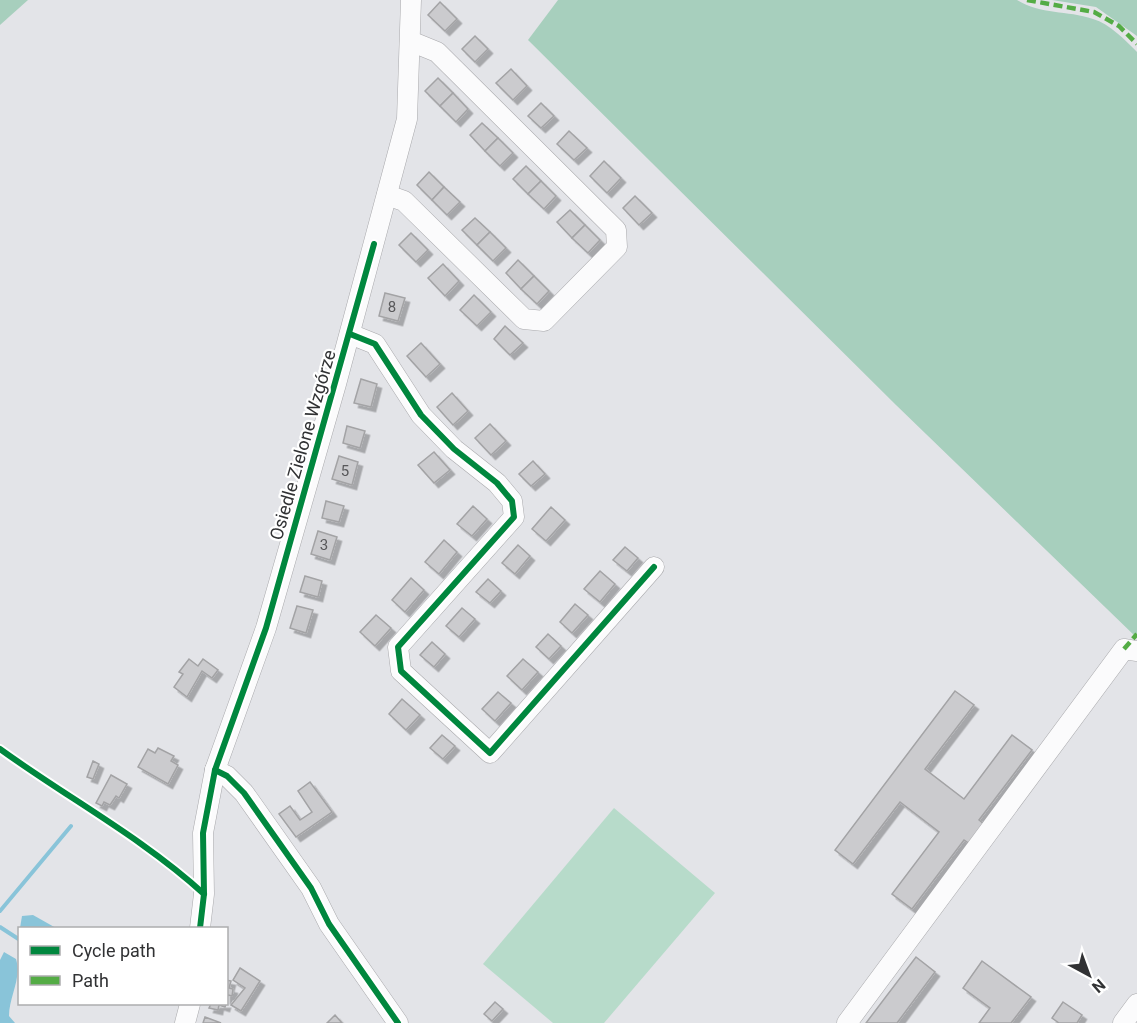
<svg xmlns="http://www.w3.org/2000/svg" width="1137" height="1023" font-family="Roboto,sans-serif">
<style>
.green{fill:#b7dbca}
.forest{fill:#a7cfbd}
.water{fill:#89c4d9}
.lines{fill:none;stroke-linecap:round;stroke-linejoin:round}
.stream{stroke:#89c4d9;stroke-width:4}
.building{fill:#cbcbce;stroke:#a3a3a5;stroke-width:1.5;filter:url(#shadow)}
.minor-casing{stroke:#a9a9ac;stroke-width:21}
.minor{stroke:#fbfbfc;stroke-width:20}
.quiet{stroke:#54ac45;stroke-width:4.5;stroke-dasharray:9 4.5;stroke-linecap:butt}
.cycleway-casing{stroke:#fff;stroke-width:10}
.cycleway{stroke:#00873e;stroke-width:6}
.labels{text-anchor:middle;stroke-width:4.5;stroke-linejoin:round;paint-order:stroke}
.number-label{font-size:15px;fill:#58585a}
.street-label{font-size:18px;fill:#313234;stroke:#fff}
</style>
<defs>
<filter id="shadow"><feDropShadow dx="4.5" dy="4.5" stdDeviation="0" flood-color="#0004"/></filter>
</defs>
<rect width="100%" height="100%" fill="#e3e4e8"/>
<polygon class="green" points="614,808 715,893 604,1023 553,1023 483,964"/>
<g class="forest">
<polygon points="0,0 28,0 0,25"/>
<path d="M 558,0 L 1017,0 C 1041,15 1067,10 1093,19 C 1110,24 1125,40 1137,52 L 1137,638 L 896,405 L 528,40 Z"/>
<polygon points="1052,0 1137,0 1137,36 1096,7"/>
</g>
<g class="water">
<polygon points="33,915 56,928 20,928 22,916"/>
<path d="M 4,952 L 16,959 C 22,979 9,996 9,1016 L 15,1023 L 0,1023 L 0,960 Z"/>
</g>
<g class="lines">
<g class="stream">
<polyline points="0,911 71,826"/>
<polyline points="0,927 20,940"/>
</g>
</g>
<g class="building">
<polygon points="440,2 457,19 445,31 428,15"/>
<polygon points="475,36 488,49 475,62 462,49"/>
<polygon points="511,69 527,86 513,100 496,83"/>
<polygon points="438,78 453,93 440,106 425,91"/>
<polygon points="453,93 468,109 456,122 440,106"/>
<polygon points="541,103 554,116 541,128 528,116"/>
<polygon points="482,123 498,138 485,151 470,135"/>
<polygon points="569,131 587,148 574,160 557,144"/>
<polygon points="498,138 513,153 500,166 485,151"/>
<polygon points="604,161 621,178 607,193 590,176"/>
<polygon points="526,166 541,181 528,194 513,179"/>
<polygon points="429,172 444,187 432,200 417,185"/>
<polygon points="541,181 556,196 544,209 528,194"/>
<polygon points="444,187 460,202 447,215 432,200"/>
<polygon points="635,196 652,213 639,225 623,208"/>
<polygon points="570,210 585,225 572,238 557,222"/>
<polygon points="475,218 490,232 477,245 462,230"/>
<polygon points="585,225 600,240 588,253 572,238"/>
<polygon points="490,232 506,248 493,261 477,245"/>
<polygon points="411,233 428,250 416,262 399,245"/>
<polygon points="518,260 534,276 521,289 506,273"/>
<polygon points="443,264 459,281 445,296 428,278"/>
<polygon points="534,276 549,291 537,304 521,289"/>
<polygon points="385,293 405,298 398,321 379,316"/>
<polygon points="474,295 491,312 477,326 460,310"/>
<polygon points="505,326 523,343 510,355 494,339"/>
<polygon points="421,343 440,364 426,377 407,356"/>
<polygon points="361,379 377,384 371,407 354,403"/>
<polygon points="452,393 468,411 453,425 437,407"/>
<polygon points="490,424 506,441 491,455 475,438"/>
<polygon points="347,426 365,431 360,448 343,443"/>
<polygon points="434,452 450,470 434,483 418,465"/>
<polygon points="339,456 358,462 352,485 332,479"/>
<polygon points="533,461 545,474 531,486 519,474"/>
<polygon points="326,501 344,506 339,522 322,518"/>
<polygon points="473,506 487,519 472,536 457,524"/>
<polygon points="551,507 565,520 546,541 532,529"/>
<polygon points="318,531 337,537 330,560 311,554"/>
<polygon points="444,540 457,552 439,574 425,562"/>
<polygon points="518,545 530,556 515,574 502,563"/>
<polygon points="625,547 638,558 627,571 613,560"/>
<polygon points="600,571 615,584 600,602 584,589"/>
<polygon points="305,576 322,581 318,597 300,592"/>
<polygon points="411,578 424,590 405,612 392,600"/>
<polygon points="488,579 501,591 490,603 476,592"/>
<polygon points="575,604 588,615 572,633 560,622"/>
<polygon points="297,606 313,610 306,633 290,628"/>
<polygon points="462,608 475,619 459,637 446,626"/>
<polygon points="376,615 391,628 375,646 360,632"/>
<polygon points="548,634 561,646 549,659 536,647"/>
<polygon points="432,642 445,654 434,667 420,655"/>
<polygon points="189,659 198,666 203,659 218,670 212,678 202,671 187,697 174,687 183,674 179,672"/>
<polygon points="523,659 538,672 522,690 507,676"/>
<polygon points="955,691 974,705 925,769 964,799 1012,735 1032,750 979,820 985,825 970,844 964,840 912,909 892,894 939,832 900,802 853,864 835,850"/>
<polygon points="498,692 511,703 495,721 482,709"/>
<polygon points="402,699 420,715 406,730 389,714"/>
<polygon points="442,735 455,746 443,759 430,748"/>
<polygon points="158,748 174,756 171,761 178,765 168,784 138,767 148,749 155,753"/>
<polygon points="93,761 99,764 93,779 87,777"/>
<polygon points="111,775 127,784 119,798 116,796 110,805 104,802 102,806 96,803"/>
<polygon points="310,782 332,812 296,837 279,814 290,806 300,820 312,812 298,791"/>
<polygon points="916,957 935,972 897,1023 866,1023"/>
<polygon points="982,961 1031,997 1011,1023 979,1023 990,1008 963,988"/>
<polygon points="240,968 260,981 241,1011 231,1005 245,988 233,980"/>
<polygon points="226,980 231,981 229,988 233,989 232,996 228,995 226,1000"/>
<polygon points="495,1002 503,1009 492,1021 484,1014"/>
<polygon points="1063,1002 1082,1015 1077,1023 1059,1023 1052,1018"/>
<polygon points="211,1004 226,1004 225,1007 219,1005 218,1010 209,1008"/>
<polygon points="335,1015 342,1023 327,1023"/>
<polygon points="205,1017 221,1023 203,1023"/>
</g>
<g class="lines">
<defs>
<g id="minor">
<polyline points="387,195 404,201 524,319 544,321 617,247 616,230 437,52 410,41"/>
<polyline points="350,334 375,344 421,415 454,449 497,483 512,501 514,517 398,647 401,671 490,753 654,567"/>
<polyline points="215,770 227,776 244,793 311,888 329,924 398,1023"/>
<polyline points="200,928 204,894 203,833 215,770 266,628 336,384 407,119 411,0"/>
<polyline points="185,1023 190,1004"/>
<polyline points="847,1023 1124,649 1137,651"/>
<polyline points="1123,1023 1137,1004"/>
</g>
</defs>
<use href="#minor" class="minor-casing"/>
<use href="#minor" class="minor"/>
<g class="quiet">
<polyline points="1027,0 1094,12 1119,26 1137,44"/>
<polyline points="1124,649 1137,634"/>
</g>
<defs>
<g id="cycleway">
<polyline points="350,334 375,344 421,415 454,449 497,483 512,501 514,517 398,647 401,671 490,753 654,567"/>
<path d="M 0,749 C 66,797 143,838 204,894"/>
<polyline points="215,770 227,776 244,793 311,888 329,924 398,1023"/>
<polyline points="200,928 204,894 203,833 215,770 266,628 374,244"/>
</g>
</defs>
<use href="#cycleway" class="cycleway-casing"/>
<use href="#cycleway" class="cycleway"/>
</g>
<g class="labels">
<g class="number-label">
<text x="392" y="312">8</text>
<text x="345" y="476">5</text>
<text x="324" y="550">3</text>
</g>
<g class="street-label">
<text transform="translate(303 445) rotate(-74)" y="6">Osiedle Zielone Wzgórze</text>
</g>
</g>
<rect x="18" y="927" width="210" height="78" fill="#ffffff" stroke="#adadae" stroke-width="1.5"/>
<rect x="30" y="946" width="30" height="9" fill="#00873e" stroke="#adadae" stroke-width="1.5"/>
<text x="72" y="957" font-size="18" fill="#313234">Cycle path</text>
<rect x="30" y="976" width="30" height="9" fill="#54ac45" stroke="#adadae" stroke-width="1.5"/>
<text x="72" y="987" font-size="18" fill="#313234">Path</text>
<g transform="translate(1089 975) rotate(139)" stroke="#ffffff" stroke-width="4.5" paint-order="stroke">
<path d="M0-4.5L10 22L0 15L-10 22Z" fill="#313234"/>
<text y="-9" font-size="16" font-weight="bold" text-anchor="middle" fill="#313234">N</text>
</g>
</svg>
